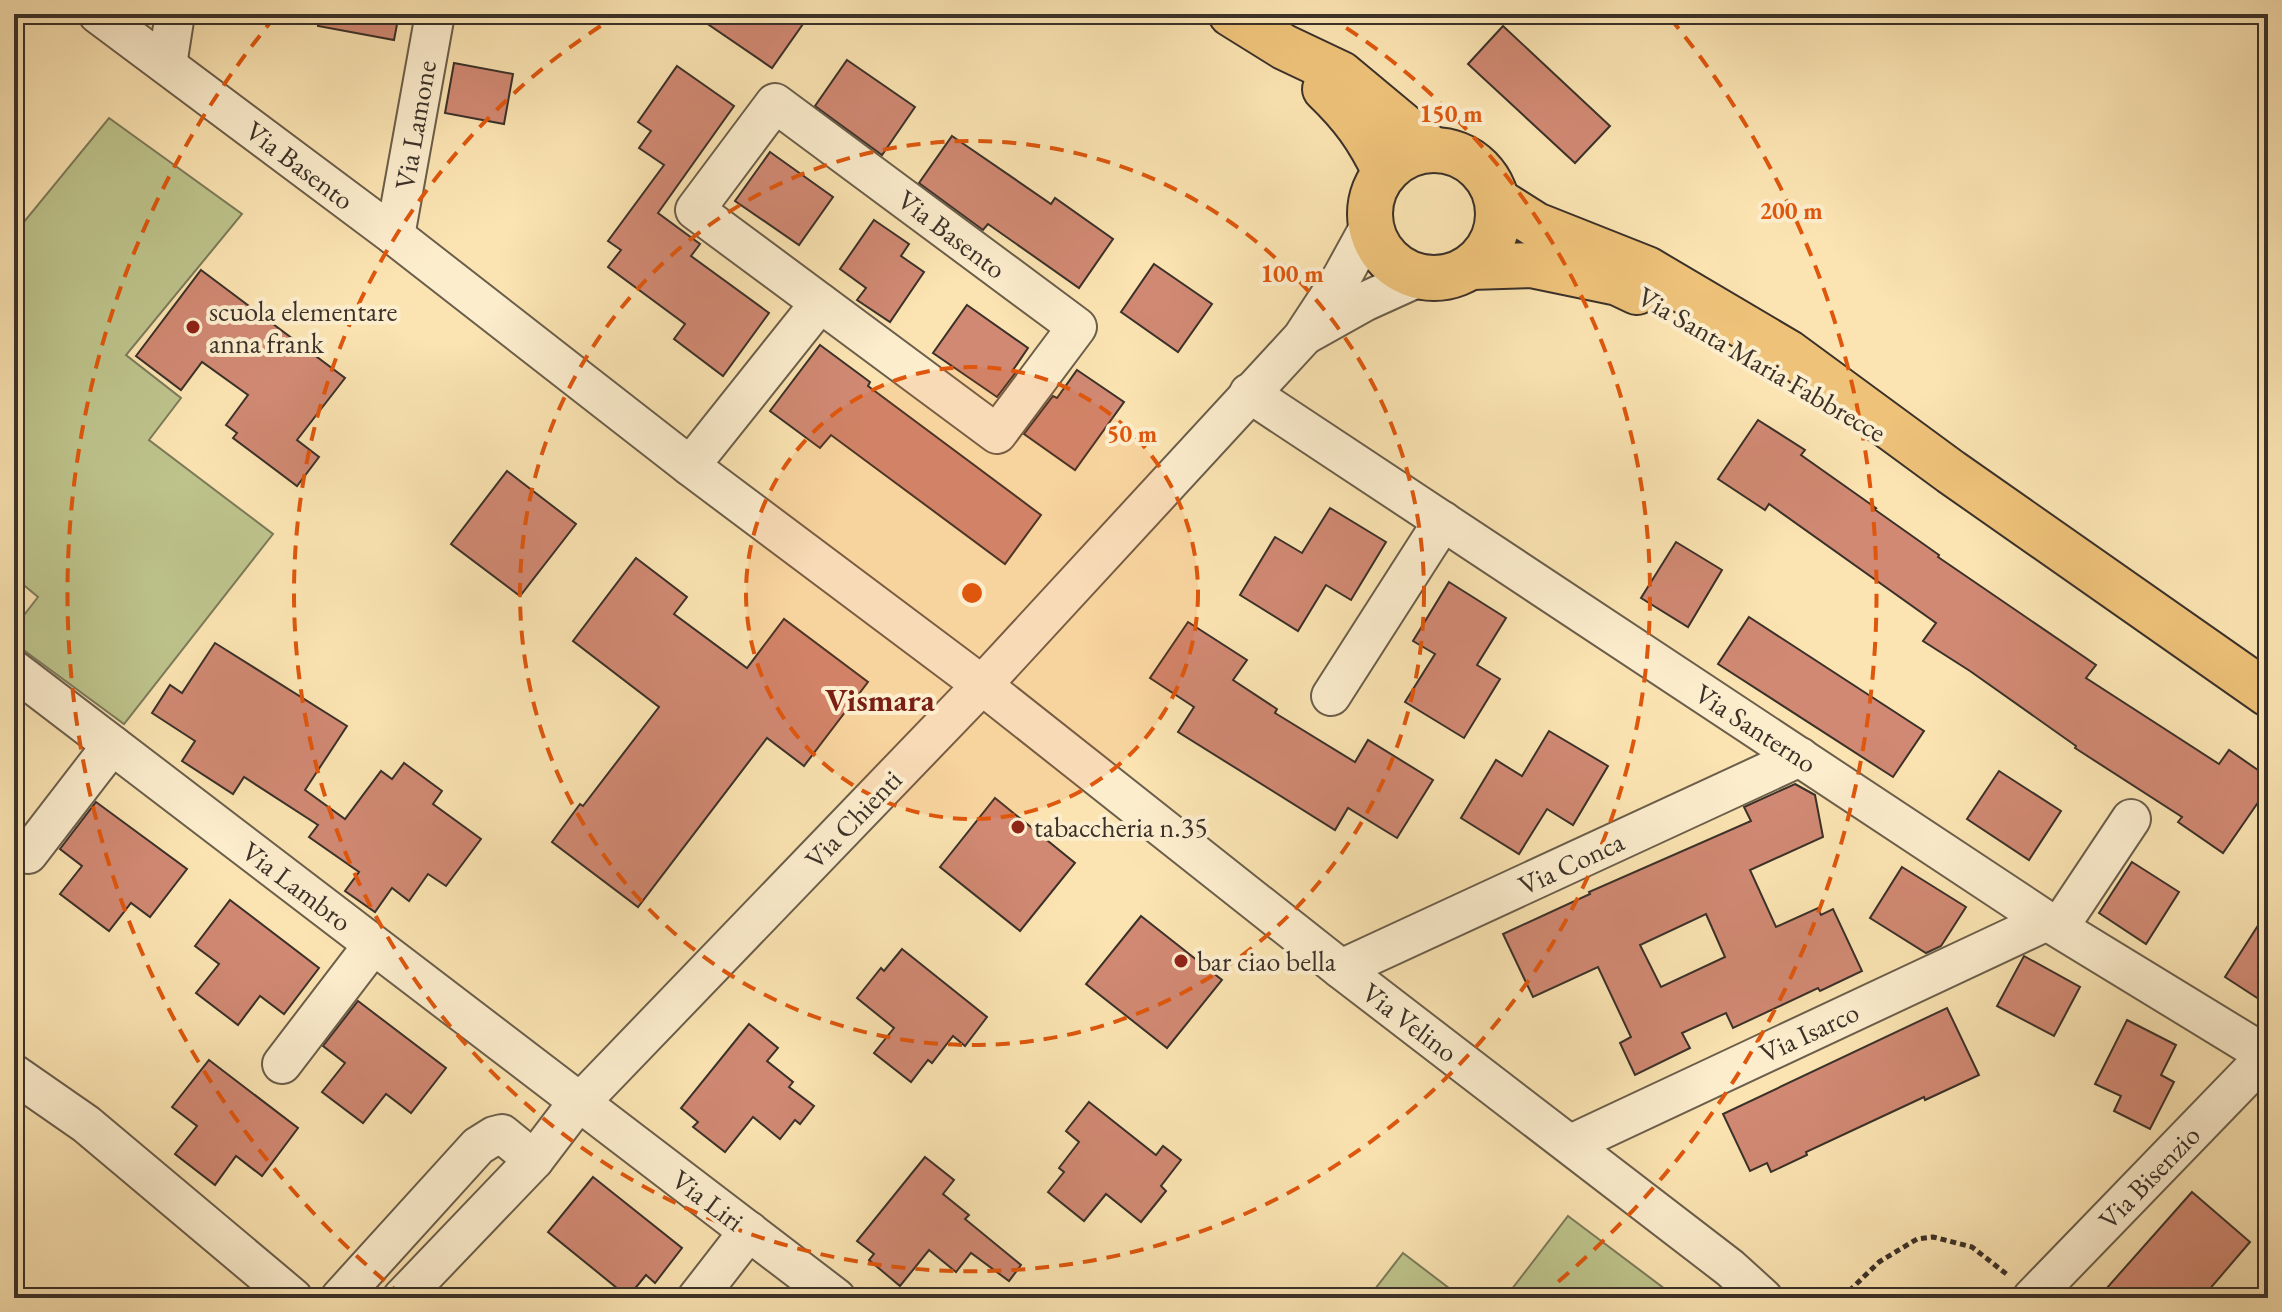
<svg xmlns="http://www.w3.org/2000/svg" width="2282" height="1312" font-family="'EB Garamond',serif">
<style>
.green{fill:#bec48c;stroke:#7c7a5a;stroke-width:2}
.building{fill:#d18973;stroke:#3b3129;stroke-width:2;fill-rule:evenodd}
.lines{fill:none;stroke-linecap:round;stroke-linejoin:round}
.minor-casing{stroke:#6b5e4b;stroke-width:42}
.major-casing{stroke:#3b3129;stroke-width:48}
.path{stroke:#3b3129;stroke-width:5;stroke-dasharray:6 4;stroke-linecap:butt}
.minor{stroke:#fcedcd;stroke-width:38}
.major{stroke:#eec279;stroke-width:44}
.ring{fill:none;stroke:#df570d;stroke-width:4;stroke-dasharray:14 10}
.poi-dot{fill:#8f2418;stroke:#fcedcd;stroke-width:3}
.labels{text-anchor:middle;stroke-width:8;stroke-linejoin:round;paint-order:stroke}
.street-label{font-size:28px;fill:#3b3129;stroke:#fcedcd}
.poi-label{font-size:28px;fill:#3b3129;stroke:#fcedcd;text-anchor:start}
.quarter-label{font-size:32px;font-weight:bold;fill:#7a1f14;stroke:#fcedcd}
.centre{fill:#df570d;stroke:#fcedcd;stroke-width:4}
.ring-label{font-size:24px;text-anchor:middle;font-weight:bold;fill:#df570d;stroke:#fcedcd;stroke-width:8;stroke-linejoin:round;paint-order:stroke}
</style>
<rect width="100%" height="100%" fill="#fbe4b2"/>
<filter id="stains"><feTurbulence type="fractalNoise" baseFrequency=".0025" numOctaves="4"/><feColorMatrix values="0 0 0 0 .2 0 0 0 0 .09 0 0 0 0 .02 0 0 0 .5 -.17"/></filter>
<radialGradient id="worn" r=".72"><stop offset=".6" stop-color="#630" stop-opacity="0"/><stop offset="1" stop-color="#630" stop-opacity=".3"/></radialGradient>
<g class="green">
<polygon points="109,118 242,214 126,355 181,398 149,440 273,534 124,724 14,643 14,628 38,597 14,577 14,234"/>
<polygon points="1568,1216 1677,1298 1505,1298"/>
<polygon points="1403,1253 1462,1298 1368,1298"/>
</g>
<g class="building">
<polygon points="319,14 399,14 394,40 318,26"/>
<polygon points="693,14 788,14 803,24 772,68"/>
<polygon points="1503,26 1610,126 1575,163 1468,64"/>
<polygon points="847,60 915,107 882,155 815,106"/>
<polygon points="454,63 513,74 504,124 445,113"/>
<polygon points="677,66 734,106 658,213 700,244 691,256 769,313 723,376 674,339 685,324 608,267 621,250 608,241 664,165 639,148 651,131 638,122"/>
<polygon points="952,136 1051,204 1055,198 1113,239 1079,288 988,224 983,230 919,183"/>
<polygon points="770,152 833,197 799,245 735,201"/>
<polygon points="874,220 909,244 901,256 924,272 890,322 857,300 866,288 840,269"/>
<polygon points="1154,264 1212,304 1178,352 1121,312"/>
<polygon points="201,270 345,378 297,440 319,457 297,486 233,438 237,433 226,425 248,395 202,362 181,390 136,356"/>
<polygon points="967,305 1028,348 1013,370 1016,372 997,397 933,353"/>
<polygon points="820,345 870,382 868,386 1041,515 1005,564 831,435 820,448 770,411"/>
<polygon points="1077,370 1124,402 1075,470 1024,434 1053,396 1057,398"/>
<polygon points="1758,420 1805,450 1801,455 1876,508 1874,509 1939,555 1938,557 2096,665 2086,678 2219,764 2229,750 2268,777 2268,788 2223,853 2178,822 2182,817 2075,748 2076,746 1970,671 1923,641 1936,623 1769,504 1765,510 1718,479"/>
<polygon points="507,471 576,524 520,596 451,544"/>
<polygon points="1330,508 1386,542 1351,600 1326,585 1298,631 1240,595 1275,537 1302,553"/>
<polygon points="1676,542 1722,570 1688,627 1641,598"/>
<polygon points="636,558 687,597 674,614 747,668 784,619 868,682 804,766 767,738 638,907 552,842 580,804 583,806 659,707 573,641"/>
<polygon points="1449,582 1506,618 1477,665 1500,679 1464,738 1405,702 1435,654 1413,641"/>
<polygon points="1749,617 1924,731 1893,777 1718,664"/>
<polygon points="1188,622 1247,660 1233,680 1277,709 1275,713 1355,762 1368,740 1433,780 1397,838 1348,808 1335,830 1178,732 1194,707 1150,678"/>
<polygon points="215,643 347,726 305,790 345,819 381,771 392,779 404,763 442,791 433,804 481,839 446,886 428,874 409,901 392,888 375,912 345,891 359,872 309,837 318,825 244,777 233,794 182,761 195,741 152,713 170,685 182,693"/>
<polygon points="1549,731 1608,766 1573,825 1547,809 1519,854 1461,818 1496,760 1522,776"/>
<polygon points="1999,771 2061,811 2029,860 1967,819"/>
<path d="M 1795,784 L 1815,795 L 1823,837 L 1750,870 L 1776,927 L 1818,908 L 1821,915 L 1833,909 L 1862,971 L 1820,991 L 1818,988 L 1733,1028 L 1726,1013 L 1682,1033 L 1690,1048 L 1635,1075 L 1620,1043 L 1631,1037 L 1598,967 L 1533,997 L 1503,934 L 1590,894 L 1589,892 L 1751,821 L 1744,807 ZM 1706,914 L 1725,957 L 1661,987 L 1640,945 Z"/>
<polygon points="995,798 1075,863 1020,931 940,867"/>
<polygon points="96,802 187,869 150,917 131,903 109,931 60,894 82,866 60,849"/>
<polygon points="2132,862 2179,892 2146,944 2099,913"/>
<polygon points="1902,867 1966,907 1941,946 1926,953 1870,918"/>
<polygon points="230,900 319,968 284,1014 260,996 238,1025 196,993 219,964 195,946"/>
<polygon points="2268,910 2268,1005 2225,977"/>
<polygon points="1141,916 1222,980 1167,1048 1086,984"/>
<polygon points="902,949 987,1017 965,1046 953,1036 932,1063 928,1060 911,1082 874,1053 894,1028 857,998 881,968 884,971"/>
<polygon points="2024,956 2080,987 2054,1036 1997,1006"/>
<polygon points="358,1001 446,1068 411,1113 386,1094 363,1123 322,1092 345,1063 323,1046"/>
<polygon points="1947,1008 1979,1075 1925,1100 1924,1097 1806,1152 1807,1155 1771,1172 1767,1163 1750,1171 1723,1114"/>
<polygon points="2127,1020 2176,1045 2161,1075 2174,1082 2150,1129 2114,1111 2121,1096 2095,1084"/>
<polygon points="749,1024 778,1048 767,1061 793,1082 789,1087 814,1106 800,1124 795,1120 780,1139 753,1117 725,1152 693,1127 698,1122 681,1108"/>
<polygon points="209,1060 298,1128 262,1176 236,1156 215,1185 175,1154 197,1126 172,1107"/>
<polygon points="1089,1102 1156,1155 1163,1146 1181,1160 1161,1186 1166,1191 1141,1222 1106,1194 1084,1221 1048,1192 1064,1172 1059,1168 1079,1142 1066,1131"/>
<polygon points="925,1157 954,1180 943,1194 969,1215 965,1219 1021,1265 1009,1281 971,1253 956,1272 929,1250 900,1286 869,1260 874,1254 857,1241"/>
<polygon points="593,1177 682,1248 655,1283 646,1275 628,1297 548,1232"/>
<polygon points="2192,1192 2250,1242 2202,1298 2098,1298"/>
</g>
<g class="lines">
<defs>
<g id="minor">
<polyline points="98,14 395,236 690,466 982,685 1341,969 1730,1268 1763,1298"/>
<polyline points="167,65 175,14"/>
<polygon points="775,103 1077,327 997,434 695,210"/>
<polyline points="395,236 435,14"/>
<polyline points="1307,334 1366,301 1419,277"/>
<polyline points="1249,393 2047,921 2268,1056"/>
<polyline points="690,466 820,303"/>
<polyline points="14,670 836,1298"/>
<polyline points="1331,696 1443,521"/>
<polyline points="28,854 112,745"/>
<polyline points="2059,927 2131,819"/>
<polyline points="1341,969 1800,757"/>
<polyline points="282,1064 373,945"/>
<polyline points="14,1074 86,1124 293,1298"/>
<polyline points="1571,1144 2047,921"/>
<polyline points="340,1298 478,1146 494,1136 502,1134 534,1160"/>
<polyline points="402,1298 534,1160 569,1114 982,685 1302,338 1342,277 1370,226"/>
<polyline points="697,1298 749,1231"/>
<polyline points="2032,1298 2267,1055"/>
</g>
<g id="major">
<polyline points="1231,14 1284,47 1341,74 1431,149"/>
<path d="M 1325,89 C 1353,116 1368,137 1385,172"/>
<circle cx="1434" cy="214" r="64"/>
<polyline points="1498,201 1536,225 1647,269 1789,353 1951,472 2268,694"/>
<polyline points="1471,267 1531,265 1618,283 1637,292"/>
</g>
</defs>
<use href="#minor" class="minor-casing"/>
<use href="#major" class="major-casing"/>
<polyline class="path" points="1842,1298 1879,1262 1917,1239 1933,1237 1972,1247 2009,1276"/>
<use href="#minor" class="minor"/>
<use href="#major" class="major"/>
</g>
<circle cx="972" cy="593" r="226" fill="#df570d" fill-opacity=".12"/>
<g class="ring">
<circle cx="972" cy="593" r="226"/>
<circle cx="972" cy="593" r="452"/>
<path d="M1326 15A678 678 0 1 1 618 15"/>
<path d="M403 1296A904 904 0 0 1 274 18M1670 18A904 904 0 0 1 1541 1296"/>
</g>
<g class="poi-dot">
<circle cx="193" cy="327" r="8"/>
<circle cx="1018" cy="827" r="8"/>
<circle cx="1181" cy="961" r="8"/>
</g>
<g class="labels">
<g class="street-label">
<text transform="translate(415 125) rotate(-80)" y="10">Via Lamone</text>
<text transform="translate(300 165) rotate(37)" y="10">Via Basento</text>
<text transform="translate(952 234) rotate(37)" y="10">Via Basento</text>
<text transform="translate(1762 364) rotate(30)" y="10">Via Santa Maria Fabbrecce</text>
<text transform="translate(1756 728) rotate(33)" y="10">Via Santerno</text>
<text transform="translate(853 819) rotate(-46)" y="10">Via Chienti</text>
<text transform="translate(1571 863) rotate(-25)" y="10">Via Conca</text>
<text transform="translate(297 886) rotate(37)" y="10">Via Lambro</text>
<text transform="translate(1410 1022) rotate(37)" y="10">Via Velino</text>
<text transform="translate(1809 1032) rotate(-25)" y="10">Via Isarco</text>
<text transform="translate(2149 1177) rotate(-46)" y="10">Via Bisenzio</text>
<text transform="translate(708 1200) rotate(37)" y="10">Via Liri</text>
</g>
<g class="poi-label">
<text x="209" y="321">scuola elementare<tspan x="209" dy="32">anna frank</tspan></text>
<text x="1034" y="837">tabaccheria n.35</text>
<text x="1197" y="971">bar ciao bella</text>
</g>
<g class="quarter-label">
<text x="880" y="711">Vismara</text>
</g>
</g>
<circle cx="972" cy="593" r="12" class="centre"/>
<g class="ring-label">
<text x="1451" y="122">150 m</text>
<text x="1791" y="219">200 m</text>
<text x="1292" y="282">100 m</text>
<text x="1132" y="442">50 m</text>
</g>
<rect width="2282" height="1312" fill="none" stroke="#fbe4b2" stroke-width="48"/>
<rect x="16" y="16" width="2250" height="1280" fill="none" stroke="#3b3129" stroke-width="4"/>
<rect x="24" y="24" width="2234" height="1264" fill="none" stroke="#3b3129" stroke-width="2"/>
<rect width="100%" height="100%" filter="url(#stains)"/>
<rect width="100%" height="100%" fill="url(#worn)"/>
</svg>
